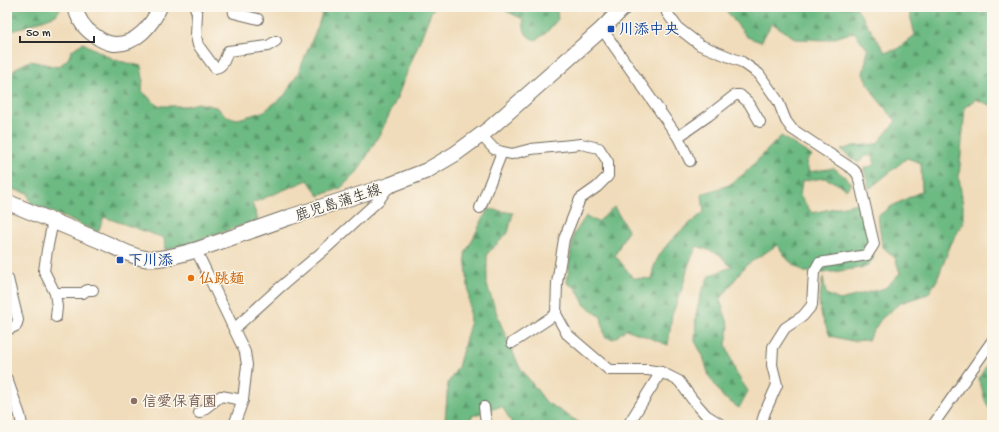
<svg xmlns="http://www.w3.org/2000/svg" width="999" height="432" font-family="'Gochi Hand','Klee One',sans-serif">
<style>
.forest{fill:url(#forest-firs);stroke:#4c7257}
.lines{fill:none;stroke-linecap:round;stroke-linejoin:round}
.street-casing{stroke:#70695d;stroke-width:12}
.secondary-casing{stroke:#70695d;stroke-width:16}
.primary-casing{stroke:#70695d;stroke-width:17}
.street{stroke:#fff;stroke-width:10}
.secondary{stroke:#fff;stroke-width:14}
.primary{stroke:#fff;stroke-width:15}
.transit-dot{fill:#1a4fb4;stroke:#fbf7ec;stroke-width:1.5}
.food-dot{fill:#e8710a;stroke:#fbf7ec;stroke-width:1.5}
.education-dot{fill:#8d6e63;stroke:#fbf7ec;stroke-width:1.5}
.labels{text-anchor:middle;stroke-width:3;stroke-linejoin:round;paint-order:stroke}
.transit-label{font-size:15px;font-weight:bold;fill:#164399;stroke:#fbf7ec;text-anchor:start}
.street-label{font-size:15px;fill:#2b2b2b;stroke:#fbf7ec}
.food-label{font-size:15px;font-weight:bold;fill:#c56008;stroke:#fbf7ec;text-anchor:start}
.education-label{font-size:15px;font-weight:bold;fill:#785e54;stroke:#fbf7ec;text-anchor:start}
</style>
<defs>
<pattern id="forest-firs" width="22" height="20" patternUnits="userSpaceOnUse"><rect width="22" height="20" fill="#6dba83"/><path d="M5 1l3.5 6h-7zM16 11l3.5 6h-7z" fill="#5a976b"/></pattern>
</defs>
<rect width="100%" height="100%" fill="#fbf7ec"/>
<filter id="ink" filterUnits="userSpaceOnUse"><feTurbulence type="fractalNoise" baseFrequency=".025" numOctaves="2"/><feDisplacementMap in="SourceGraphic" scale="8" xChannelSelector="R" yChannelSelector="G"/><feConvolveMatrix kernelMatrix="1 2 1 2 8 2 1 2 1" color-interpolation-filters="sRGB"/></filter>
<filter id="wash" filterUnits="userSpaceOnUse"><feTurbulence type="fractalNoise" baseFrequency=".012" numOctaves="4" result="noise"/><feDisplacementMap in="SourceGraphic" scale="16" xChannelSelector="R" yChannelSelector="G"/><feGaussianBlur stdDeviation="0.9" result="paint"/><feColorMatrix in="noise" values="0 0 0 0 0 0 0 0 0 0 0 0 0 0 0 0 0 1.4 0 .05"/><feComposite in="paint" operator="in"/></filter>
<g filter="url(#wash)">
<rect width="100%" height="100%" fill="#f0dcba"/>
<g class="forest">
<polygon points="7,7 61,7 56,15 7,33"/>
<polygon points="324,7 437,7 432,10 396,100 382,130 358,171 341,188 319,196 308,180 252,203 258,220 193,242 165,250 164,238 104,217 98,232 31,203 28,193 7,188 7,80 16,68 30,61 58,67 68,59 72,50 83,43 115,60 141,66 143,78 142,91 158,106 185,106 198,103 216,107 228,117 238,119 263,112 285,95 299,71 318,26"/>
<path d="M 501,7 L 555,7 L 557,12 L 558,19 L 546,33 L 536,40 C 524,37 524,30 523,19 L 504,10 Z"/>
<polygon points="725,7 856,7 885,52 896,50 915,35 908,7 992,7 992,38 987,46 992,53 992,106 976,99 965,107 959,177 963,206 963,222 951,244 937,280 928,294 900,303 881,319 868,340 852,341 830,336 822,317 819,302 823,277 826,294 840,300 885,288 900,273 895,258 882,246 878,216 892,206 922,191 921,163 907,158 869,189 864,168 875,165 873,156 866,156 858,163 841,150 854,146 877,144 896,121 875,96 863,74 868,50 854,32 828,40 796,39 772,23 761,42 747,37 725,9"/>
<path d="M 781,136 L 812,156 L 806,161 L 809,172 L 834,168 L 852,183 L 846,190 L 840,185 L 825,178 L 802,181 L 800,196 L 812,213 L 858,203 L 874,258 L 866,267 L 833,272 L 804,272 L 788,260 L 777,245 L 745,266 L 720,300 L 729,326 L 726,345 L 736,373 L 748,391 L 739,408 L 723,397 L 709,376 L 703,356 L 695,341 L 696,314 L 701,293 L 709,276 L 731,267 L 719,254 L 697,246 L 689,263 L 682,289 L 672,315 L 668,345 L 626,329 L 614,339 L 605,337 L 601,317 L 584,304 L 576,288 L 567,283 L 570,258 L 574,234 L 586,216 L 598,222 L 614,207 L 628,230 L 615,255 L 633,278 L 653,279 C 653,275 652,270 654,267 C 662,243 686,227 704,212 L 702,194 L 729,185 L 744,174 Z"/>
<polygon points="488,209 513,213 508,233 487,254 487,285 499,320 519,366 546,402 583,425 513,425 502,406 472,416 468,425 456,425 445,421 448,383 458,367 470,324 469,296 465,254"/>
<polygon points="988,363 992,371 992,415 985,400 979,378"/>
</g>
</g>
<g filter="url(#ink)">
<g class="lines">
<defs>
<g id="street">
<path d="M 195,7 L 197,13 L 196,36 L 198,45 L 215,68 C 224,67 225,58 228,51 L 268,46 L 276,41"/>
<polyline points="233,7 234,13 258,19"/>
<polyline points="666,7 667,13 678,28 700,45 742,62 759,74 778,101 786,121 792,129 854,170 858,175 874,244 867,255 819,263 814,272 812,305 803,316 785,328 773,347 772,365 777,385 765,412 761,425"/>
<polyline points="602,29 678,137 690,161"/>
<polyline points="481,135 494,149 502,152 512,154 531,149 581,144 599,148 608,162 608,176 597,187 580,199 564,239 557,283 556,314 567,334 609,370 648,370 661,372 679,381 692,399 706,415 722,425"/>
<polyline points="678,137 708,116 735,95 740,95 749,103 760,122"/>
<polyline points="480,208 502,152"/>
<polyline points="53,221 47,250 44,271 55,293 57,307 56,317"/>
<polyline points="196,250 245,352 247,365 243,400 234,425"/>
<polyline points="55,293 83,293 87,290 93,290"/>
<polyline points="234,329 278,289 323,251 379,200 390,185"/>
<polyline points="7,330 16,326 18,320 8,279"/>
<polyline points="512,343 556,314"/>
<polyline points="7,379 20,415 22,425"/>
<polyline points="484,407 486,423 487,425"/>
<polyline points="199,413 221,396 243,400"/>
<polyline points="628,425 661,372"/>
<polyline points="933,425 992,341"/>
</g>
<path id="secondary" d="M 75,7 C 78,19 83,28 94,35 C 99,39 106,43 114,44 C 136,45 152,25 160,7"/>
<path id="primary" d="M 7,202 C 38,215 70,228 101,241 C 116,247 131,257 147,259 C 163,260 181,254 196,250 L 290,217 L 390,185 L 426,171 L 455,154 L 489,129 L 602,29 L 624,7"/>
</defs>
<use href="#street" class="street-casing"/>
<use href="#secondary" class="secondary-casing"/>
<use href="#primary" class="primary-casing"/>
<use href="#street" class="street"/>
<use href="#secondary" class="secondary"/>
<use href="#primary" class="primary"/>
</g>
</g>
<g class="transit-dot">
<rect x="607" y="25" width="8" height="8" rx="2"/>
<rect x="116" y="256" width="8" height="8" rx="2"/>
</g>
<circle class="food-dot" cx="191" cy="278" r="4"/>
<circle class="education-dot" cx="134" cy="401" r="4"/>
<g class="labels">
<g class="transit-label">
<text x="619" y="34">川添中央</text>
<text x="128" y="265">下川添</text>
</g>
<g class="street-label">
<text transform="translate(338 202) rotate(-18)" y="5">鹿児島蒲生線</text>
</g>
<g class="food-label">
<text x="199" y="283">仏跳麺</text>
</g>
<g class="education-label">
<text x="142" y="406">信愛保育園</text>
</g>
</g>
<rect width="999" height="432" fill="none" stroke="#fbf7ec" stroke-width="24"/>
<path d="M20 36v6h74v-6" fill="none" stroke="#2b2b2b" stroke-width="2"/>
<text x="26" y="36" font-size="12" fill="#2b2b2b" stroke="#fbf7ec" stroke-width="3" paint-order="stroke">50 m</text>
</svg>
